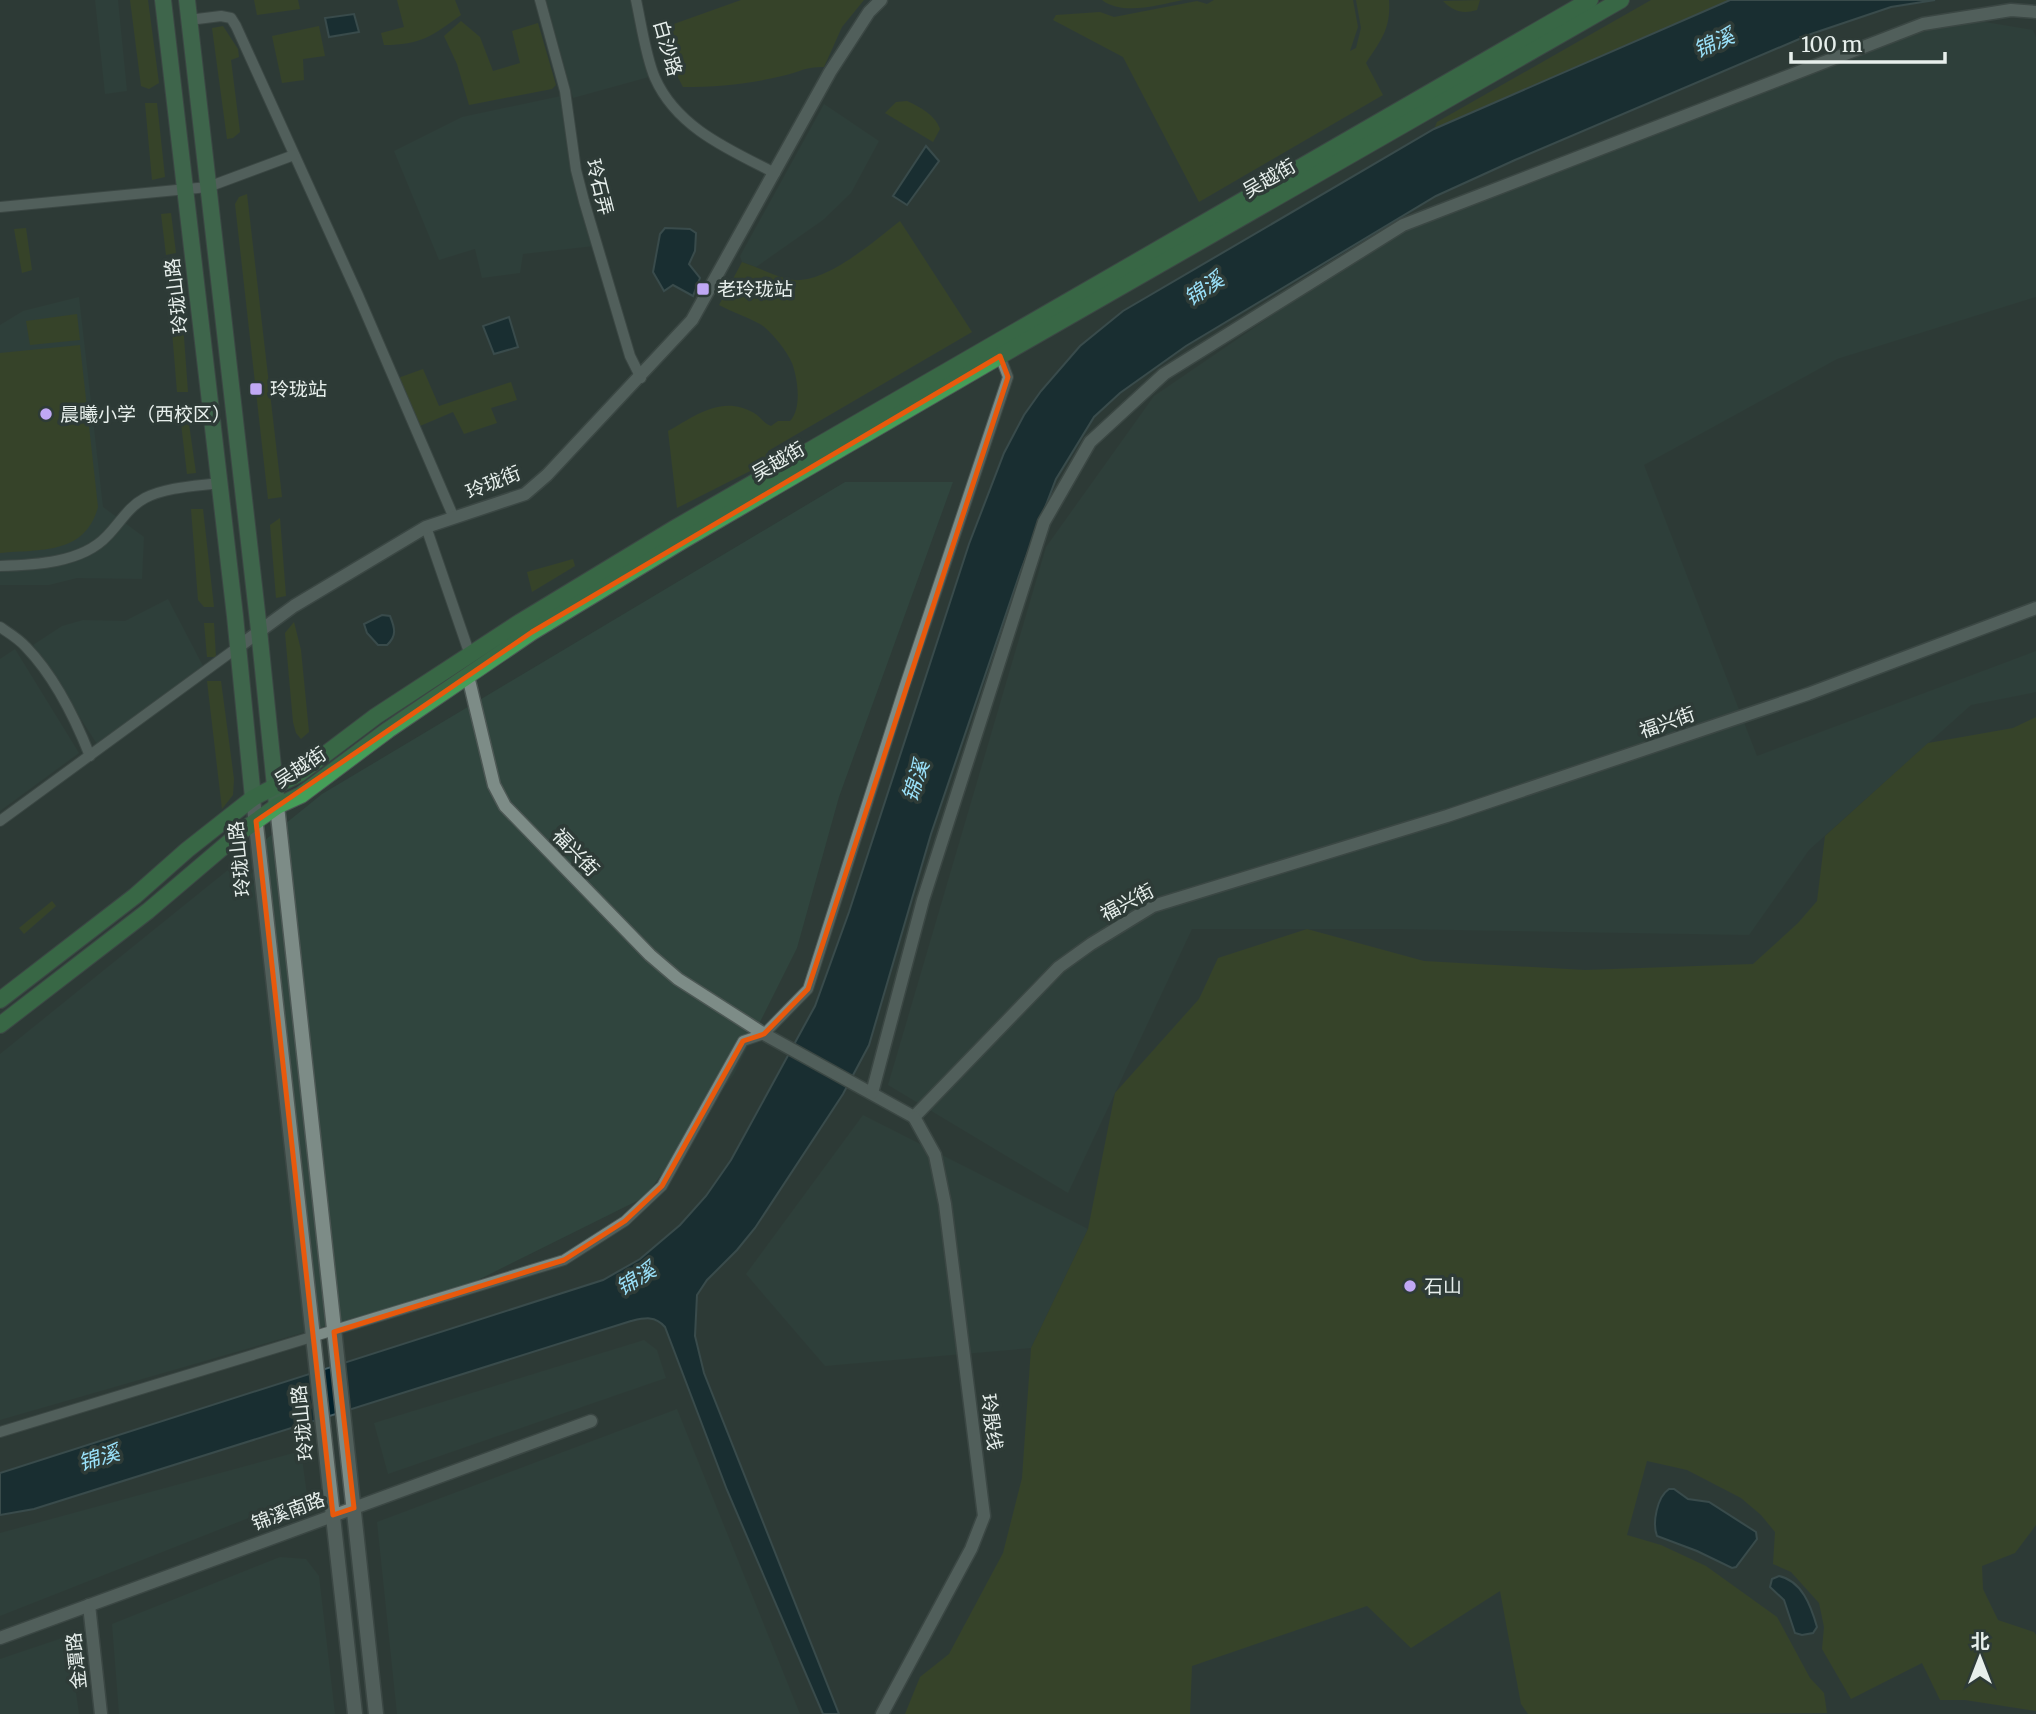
<svg xmlns="http://www.w3.org/2000/svg" width="2036" height="1714" font-family="Merriweather,'Noto Sans SC',serif">
<style>
.built{fill:#30453e}
.green{fill:#414e1a}
.water{fill:#02212b;stroke:#475f65;stroke-width:2}
.lines{fill:none;stroke-linecap:round;stroke-linejoin:round}
.minor-casing{stroke:#4c5754;stroke-width:12}
.tertiary-casing{stroke:#4c5754;stroke-width:15}
.secondary-casing{stroke:#4c5754;stroke-width:17}
.primary-casing{stroke:#4c5754;stroke-width:18}
.trunk-casing{stroke:#4c5754;stroke-width:18}
.minor{stroke:#7d8c87;stroke-width:10}
.tertiary{stroke:#7d8c87;stroke-width:12}
.secondary{stroke:#7d8c87;stroke-width:14}
.primary{stroke:#539964;stroke-width:16}
.trunk{stroke:#459e58;stroke-width:16}
.marked{fill:none;stroke:#e8590c;stroke-width:5;stroke-linejoin:round}
.poi-dot{fill:#c0a8f4;stroke:#2e3b37;stroke-width:2.5}
.labels{text-anchor:middle;stroke-width:7;stroke-linejoin:round;paint-order:stroke}
.street-label{font-size:19px;fill:#e7efec;stroke:#2e3b37}
.poi-label{font-size:19px;fill:#e7efec;stroke:#2e3b37;text-anchor:start}
.water-label{font-size:21px;font-style:italic;fill:#9ae1fa;stroke:#2e3b37}
</style>
<rect width="100%" height="100%" fill="#2e3b37"/>
<g class="built">
<polygon points="95,0 118,0 127,91 105,94"/>
<polygon points="546,0 631,0 649,77 573,98"/>
<polygon points="1961,18 2033,30 2036,37 2036,297 1837,359 1644,465 1757,756 2036,651 2036,692 1971,705 1809,850 1749,935 1397,929 1192,929 1068,1193 888,1085 1046,547 1154,396 1416,217"/>
<polygon points="561,96 594,246 523,254 520,273 482,278 475,249 439,260 394,151 462,117"/>
<polygon points="824,104 879,141 851,193 823,220 756,267 742,262 740,256"/>
<polygon points="79,297 103,507 144,537 142,579 77,578 49,585 0,585 0,325 23,311"/>
<polygon points="845,482 953,482 839,797 797,948 734,1074 645,1197 468,1285 0,1420 0,1054 322,794"/>
<polygon points="168,599 203,666 97,744 33,645 62,626 83,620 125,621"/>
<polygon points="15,649 79,753 0,811 0,659"/>
<polygon points="863,1115 1088,1229 1031,1348 825,1366 746,1274"/>
<polygon points="644,1340 657,1350 666,1378 388,1474 374,1423"/>
<polygon points="677,1409 800,1714 397,1714 377,1522"/>
<polygon points="301,1451 307,1495 0,1616 0,1533"/>
<polygon points="280,1557 306,1559 319,1576 335,1714 119,1714 112,1624"/>
<polygon points="68,1636 79,1714 0,1714 0,1659"/>
</g>
<g class="green">
<polygon points="130,0 148,0 159,83 149,89 141,86"/>
<polygon points="254,0 298,0 300,9 257,15"/>
<path d="M 397,0 L 455,0 L 461,15 C 432,36 421,45 384,45 L 381,33 L 404,27 Z"/>
<path d="M 741,0 L 864,0 L 842,27 L 824,67 C 804,67 800,72 782,76 C 749,84 717,87 683,87 L 662,47 L 671,25 Z"/>
<path d="M 1102,0 L 1183,0 C 1158,5 1123,16 1102,0 Z"/>
<path d="M 1214,0 L 1353,0 L 1358,27 L 1350,51 L 1356,48 L 1361,28 L 1356,0 L 1389,0 C 1391,29 1381,40 1366,63 L 1383,95 L 1199,202 L 1123,57 L 1053,20 L 1056,15 L 1100,12 L 1114,17 L 1197,1 L 1207,4 Z"/>
<path d="M 1480,0 L 1477,10 C 1463,14 1454,12 1443,1 Z"/>
<polygon points="1651,0 1730,0 1434,129 1437,122"/>
<polygon points="461,21 480,37 493,71 520,63 512,31 538,23 556,85 552,89 469,105 457,64 444,36"/>
<polygon points="223,26 238,49 239,57 231,60 240,132 233,138 227,139 212,28"/>
<polygon points="319,26 325,56 303,59 304,80 282,83 272,36"/>
<path d="M 907,101 C 920,107 935,115 940,129 L 933,142 L 885,113 L 896,102 Z"/>
<polygon points="145,103 157,103 165,177 152,180"/>
<polygon points="247,194 282,497 268,499 235,204 239,197"/>
<polygon points="171,213 176,253 166,255 161,214"/>
<path d="M 900,221 L 972,332 L 768,451 L 766,463 L 677,508 L 668,431 C 695,416 722,394 754,413 C 761,417 763,423 771,426 L 778,421 L 790,421 C 802,409 798,379 792,363 C 787,351 771,331 760,324 C 747,317 732,312 719,305 L 742,262 C 757,267 773,275 788,279 C 822,288 874,241 900,221 Z"/>
<polygon points="26,228 32,270 22,273 14,229"/>
<polygon points="179,269 188,392 177,392 167,270"/>
<polygon points="77,314 80,340 30,345 26,321"/>
<path d="M 80,345 L 98,507 C 85,555 41,549 0,553 L 0,353 Z"/>
<polygon points="423,369 439,406 511,382 517,400 491,408 497,423 464,434 453,412 420,426 398,378"/>
<polygon points="180,415 188,417 196,473 187,474"/>
<polygon points="191,509 203,509 214,607 204,607 198,600"/>
<polygon points="280,518 286,596 276,598 270,525"/>
<polygon points="573,559 575,566 532,592 527,572"/>
<polygon points="294,622 301,650 309,732 301,739 296,733 293,722 285,633"/>
<polygon points="204,623 214,623 216,657 207,657"/>
<polygon points="207,681 221,681 234,779 233,795 222,809"/>
<polygon points="2036,717 2036,1525 2015,1553 1982,1566 1983,1589 1998,1620 2034,1632 2036,1635 2036,1711 1965,1700 1940,1700 1922,1663 1851,1699 1822,1649 1824,1627 1819,1603 1791,1572 1773,1564 1775,1532 1761,1515 1741,1498 1687,1470 1647,1461 1627,1535 1661,1545 1706,1566 1777,1617 1810,1678 1824,1693 1827,1713 1528,1714 1521,1704 1500,1591 1411,1648 1367,1606 1192,1666 1190,1714 905,1714 920,1677 949,1654 1003,1553 1022,1478 1031,1348 1088,1229 1115,1093 1199,999 1218,958 1307,929 1424,961 1585,970 1753,964 1798,923 1817,901 1825,836 1928,743 2013,728"/>
<polygon points="52,901 56,906 24,934 19,928"/>
</g>
<g class="water">
<path d="M 1730,0 L 1935,0 L 1891,7 L 1811,34 L 1515,160 L 1436,196 L 1186,346 L 1120,393 L 1094,417 L 1056,479 L 1021,570 L 931,834 L 869,1045 L 843,1094 L 755,1228 L 737,1250 L 707,1280 L 697,1295 L 695,1336 L 704,1373 L 839,1714 L 823,1714 L 727,1490 L 665,1327 C 655,1315 644,1318 631,1321 L 34,1509 L 0,1515 L 0,1473 L 603,1280 L 640,1259 L 680,1225 L 706,1196 L 731,1160 L 815,1006 L 849,912 L 969,544 L 1004,453 L 1024,415 L 1041,391 L 1080,346 L 1123,311 L 1434,129 Z"/>
<polygon points="354,14 359,32 329,37 325,18"/>
<polygon points="926,146 939,161 907,205 893,196"/>
<polygon points="665,228 690,229 696,233 695,251 689,264 700,278 693,296 673,285 664,291 653,272 660,234"/>
<polygon points="509,317 518,347 494,354 483,326"/>
<path d="M 382,615 L 390,616 C 395,628 397,636 387,645 L 378,645 L 367,633 L 364,624 Z"/>
<path d="M 1669,1489 L 1674,1489 L 1688,1499 L 1709,1502 L 1756,1532 L 1757,1539 L 1736,1567 L 1732,1568 L 1697,1551 L 1657,1536 C 1652,1523 1657,1497 1669,1489 Z"/>
<path d="M 1779,1576 C 1802,1581 1811,1606 1817,1627 L 1813,1633 L 1802,1635 L 1795,1633 L 1784,1600 L 1770,1587 L 1772,1579 Z"/>
</g>
<g class="lines">
<defs>
<g id="minor">
<polyline points="540,0 565,91 576,170 584,201 630,356 641,378"/>
<path d="M 636,0 C 641,23 646,58 655,78 C 677,128 730,150 775,173"/>
<polyline points="189,20 221,16 231,18 236,26 358,295 454,518"/>
<polyline points="0,207 208,187 294,155"/>
<polyline points="426,527 470,655"/>
<path d="M 0,566 C 34,565 82,563 107,536 C 120,523 128,507 145,498 C 166,487 196,486 219,483"/>
<path d="M 0,627 C 9,633 19,639 26,647 C 55,677 75,718 90,756"/>
<polyline points="0,821 238,647"/>
<polyline points="0,1432 564,1260 625,1221 662,1186 743,1041 764,1034 808,989 905,685 1008,377 1000,356"/>
</g>
<g id="tertiary">
<polyline points="238,647 294,606 426,527 525,494 547,475 692,320 830,72 869,12 881,0"/>
<polyline points="468,676 494,785 505,806 650,955 678,979 764,1034 914,1117 1059,967 1091,944 1153,906 1447,816 1808,694 2036,608"/>
<polyline points="872,1093 923,900 1044,522 1090,442 1164,374 1403,225 1923,24 2011,10 2036,12"/>
<polyline points="89,1605 101,1714"/>
<polyline points="0,1638 591,1421"/>
<polyline points="882,1714 971,1549 984,1516 945,1204 935,1155 914,1117"/>
</g>
<g id="secondary">
<polyline points="253,798 355,1714"/>
<polyline points="277,806 376,1714"/>
</g>
<g id="primary">
<polyline points="163,0 235,616 253,798"/>
<polyline points="187,0 259,630 277,806"/>
</g>
<g id="trunk">
<polyline points="0,1000 135,896 187,850 253,798 299,774 376,716 520,622 675,528 1590,0"/>
<polyline points="0,1025 148,911 242,831 277,806 301,795 388,730 532,632 682,541 1000,356 1621,0"/>
</g>
</defs>
<use href="#minor" class="minor-casing"/>
<use href="#tertiary" class="tertiary-casing"/>
<use href="#secondary" class="secondary-casing"/>
<use href="#primary" class="primary-casing"/>
<use href="#trunk" class="trunk-casing"/>
<use href="#minor" class="minor"/>
<use href="#tertiary" class="tertiary"/>
<use href="#secondary" class="secondary"/>
<use href="#primary" class="primary"/>
<use href="#trunk" class="trunk"/>
</g>
<path d="M0 0H2036V1714H0ZM 1000,356 L 1008,377 L 808,989 L 764,1034 L 743,1041 L 662,1186 L 625,1221 L 564,1260 L 334,1332 L 354,1508 L 333,1515 L 256,821 L 532,632 Z" fill="#2e3b37" fill-opacity=".55" fill-rule="evenodd"/>
<path class="marked" d="M 1000,356 L 1008,377 L 808,989 L 764,1034 L 743,1041 L 662,1186 L 625,1221 L 564,1260 L 334,1332 L 354,1508 L 333,1515 L 256,821 L 532,632 Z"/>
<g class="poi-dot">
<rect x="696" y="282" width="14" height="14" rx="3.5"/>
<rect x="249" y="382" width="14" height="14" rx="3.5"/>
<circle cx="46" cy="414" r="7"/>
<circle cx="1410" cy="1286" r="7"/>
</g>
<g class="labels">
<g class="street-label">
<text transform="translate(668 48) rotate(74)" y="7">白沙路</text>
<text transform="translate(1269 178) rotate(-30)" y="7">吴越街</text>
<text transform="translate(600 187) rotate(76)" y="7">玲石弄</text>
<text transform="translate(176 296) rotate(-97)" y="7">玲珑山路</text>
<text transform="translate(778 461) rotate(-30)" y="7">吴越街</text>
<text transform="translate(493 482) rotate(-22)" y="7">玲珑街</text>
<text transform="translate(1667 722) rotate(-19)" y="7">福兴街</text>
<text transform="translate(300 767) rotate(-33)" y="7">吴越街</text>
<text transform="translate(576 852) rotate(46)" y="7">福兴街</text>
<text transform="translate(239 859) rotate(-96)" y="7">玲珑山路</text>
<text transform="translate(1127 902) rotate(-28)" y="7">福兴街</text>
<text transform="translate(992 1422) rotate(83)" y="7">玲殷线</text>
<text transform="translate(302 1423) rotate(-96)" y="7">玲珑山路</text>
<text transform="translate(288 1511) rotate(-20)" y="7">锦溪南路</text>
<text transform="translate(76 1661) rotate(-96)" y="7">金潭路</text>
</g>
<g class="poi-label">
<text x="717" y="296">老玲珑站</text>
<text x="270" y="396">玲珑站</text>
<text x="60" y="421">晨曦小学（西校区）</text>
<text x="1424" y="1293">石山</text>
</g>
<g class="water-label">
<text transform="translate(1714 43) rotate(-24)" y="7">锦溪</text>
<text transform="translate(1204 289) rotate(-34)" y="7">锦溪</text>
<text transform="translate(916 781) rotate(-71)" y="7">锦溪</text>
<text transform="translate(636 1279) rotate(-32)" y="7">锦溪</text>
<text transform="translate(99 1458) rotate(-17)" y="7">锦溪</text>
</g>
</g>
<g transform="translate(1980 1658)" stroke="#2e3b37" stroke-width="5" paint-order="stroke">
<path d="M0-5L12 26L0 18L-12 26Z" fill="#e7efec"/>
<text y="-10" font-size="19" font-weight="bold" text-anchor="middle" fill="#e7efec">北</text>
</g>
<path d="M1791 52v10h154v-10" fill="none" stroke="#e7efec" stroke-width="3.5"/>
<text x="1801" y="52" font-size="21" fill="#e7efec" stroke="#2e3b37" stroke-width="5" paint-order="stroke">100 m</text>
</svg>
